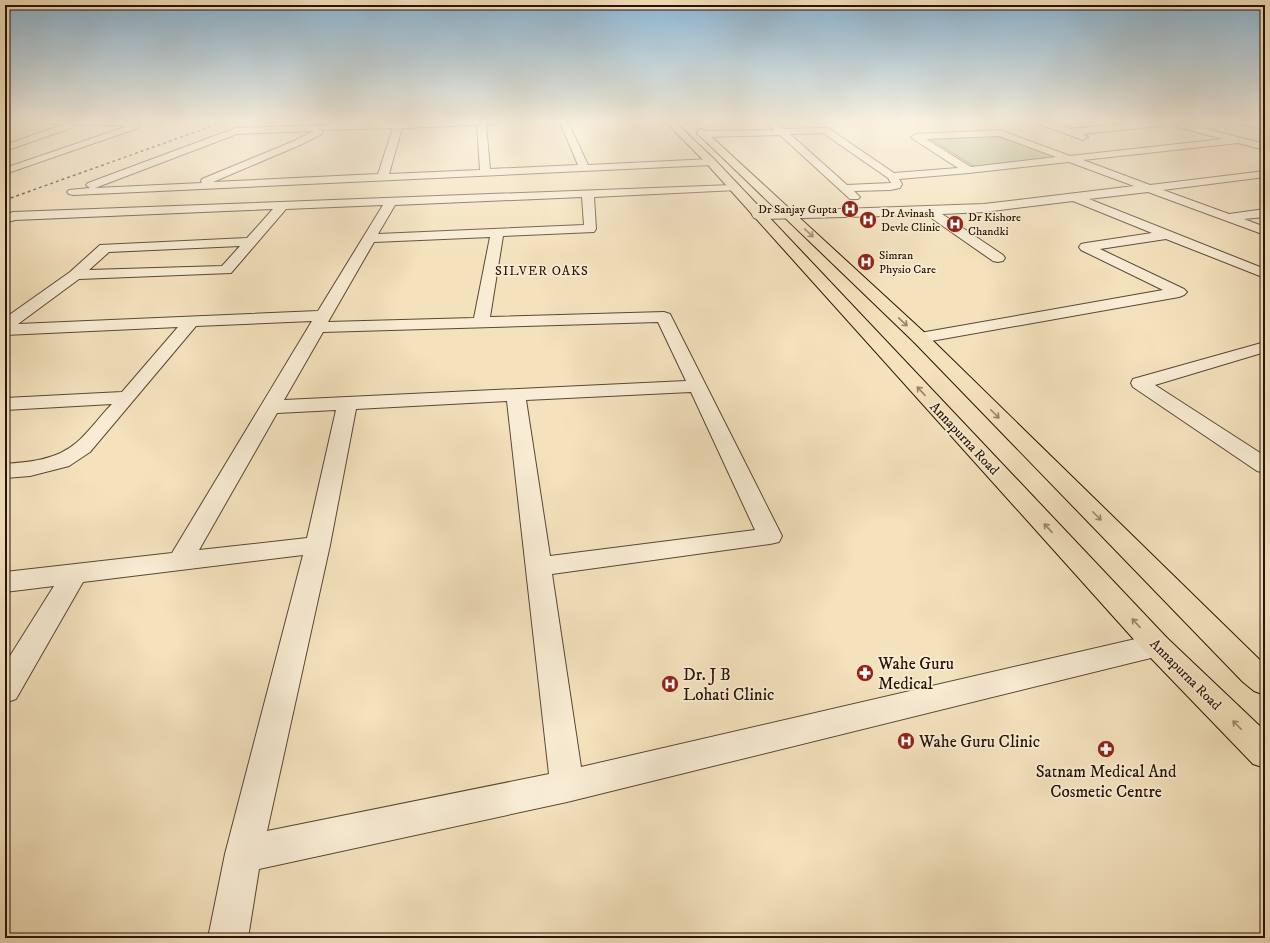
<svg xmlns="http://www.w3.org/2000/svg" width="1270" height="943" font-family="'IM FELL DW Pica',serif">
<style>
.green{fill:#b5c496;stroke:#6e6c4e}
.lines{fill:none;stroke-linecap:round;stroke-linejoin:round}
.minor-casing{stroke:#5a4734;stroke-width:2}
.major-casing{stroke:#271306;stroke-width:2}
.minor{fill:#f8ecd4;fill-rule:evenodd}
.major{fill:#f4e2bd;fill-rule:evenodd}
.rail{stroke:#271306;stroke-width:1.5;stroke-dasharray:3 3;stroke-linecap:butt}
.oneway{stroke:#98856b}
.labels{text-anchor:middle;stroke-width:3.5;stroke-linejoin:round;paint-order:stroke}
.far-poi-label{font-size:12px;fill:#271306;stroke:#f8ecd4;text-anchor:start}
.far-neighbourhood-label{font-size:13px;letter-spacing:1px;fill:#271306;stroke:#f8ecd4}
.street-label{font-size:14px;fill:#271306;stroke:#f8ecd4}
.near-poi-label{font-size:17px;fill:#271306;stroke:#f8ecd4;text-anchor:start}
</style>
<rect width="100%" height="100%" fill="#f4e2bd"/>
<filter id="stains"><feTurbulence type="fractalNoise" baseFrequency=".005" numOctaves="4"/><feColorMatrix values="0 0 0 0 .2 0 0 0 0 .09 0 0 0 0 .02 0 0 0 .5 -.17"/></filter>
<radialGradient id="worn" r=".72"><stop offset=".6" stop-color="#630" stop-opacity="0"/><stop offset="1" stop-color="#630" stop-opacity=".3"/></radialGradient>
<polygon class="green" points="998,135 1057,158 975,167 930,139"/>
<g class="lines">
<defs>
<g id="minor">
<polygon points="5,120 129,120 133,122 139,122 140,124 138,128 5,174 5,168 128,126 71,124 72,126 71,128 5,151 5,145 65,124 5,123"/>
<path d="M 471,120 L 539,120 L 535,123 L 486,124 L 490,169 L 578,165 L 559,120 L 567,120 L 588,165 L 711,159 L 716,162 L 711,165 L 73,195 L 69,194 L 67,192 L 69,190 L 90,188 L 86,185 L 88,183 L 236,128 ZM 477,125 L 480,170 L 389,174 L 402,128 ZM 393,128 L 378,174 L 213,182 L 300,145 L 322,134 L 322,130 ZM 314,131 L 294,141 L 202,179 L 201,181 L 202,183 L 95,188 L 237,134 Z"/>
<path d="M 765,120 L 774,120 L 784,129 L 828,128 L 894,173 L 958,168 L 913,139 L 911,137 L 916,134 L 1000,130 L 1070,156 L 1223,139 L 1170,125 L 1082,134 L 1088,137 L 1083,140 L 1033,122 L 1032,120 L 1043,120 L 1070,129 L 1158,120 L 1171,120 L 1265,144 L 1265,150 L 1238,143 L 1083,160 L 1150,185 L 1265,171 L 1265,177 L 1163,190 L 1229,214 L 1265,209 L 1265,217 L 1244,219 L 1265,227 L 1265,235 L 1148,192 L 1089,199 L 1265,269 L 1265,278 L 1166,239 L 1100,249 L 1184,289 L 1187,292 L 1184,295 L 1179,297 L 920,343 L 914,342 L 912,338 L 914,334 L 920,333 L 1163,290 L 1081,250 L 1079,247 L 1081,244 L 1086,243 L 1152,233 L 1073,201 L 984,212 L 942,214 L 1003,255 L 1005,258 L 1003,261 L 998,262 L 993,261 L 927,215 L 758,219 L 754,218 L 752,215 L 754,212 L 984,204 L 1134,186 L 1069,162 L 969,173 L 899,179 L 902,184 L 900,188 L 890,190 L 854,191 L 860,197 L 858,199 L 850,199 L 780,135 L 702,137 L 697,134 L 702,131 L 774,130 ZM 823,133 L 888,178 L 891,183 L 847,185 L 790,134 ZM 999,136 L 1056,157 L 971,167 L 926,139 Z"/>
<polygon points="1232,120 1246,120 1265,124 1265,130 1233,122"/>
<path d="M 733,185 L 737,186 L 739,188 L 737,190 L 594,197 L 596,229 L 594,232 L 503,236 L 490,317 L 664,312 L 670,314 L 782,536 L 779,542 L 770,544 L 552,574 L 581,767 L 1157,634 L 1167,638 L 1171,646 L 1167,654 L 567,802 L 259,869 L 248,938 L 208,938 L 225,854 L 303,555 L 83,582 L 16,699 L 5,703 L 5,664 L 54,586 L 5,592 L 5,572 L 172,553 L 312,321 L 196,326 L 90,452 L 69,466 L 30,476 L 5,478 L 5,464 C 30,462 56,460 76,443 C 89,432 100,416 112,404 L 5,410 L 5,398 L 122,392 L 178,327 L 5,335 L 5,318 L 70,272 L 100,245 L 247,238 L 273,209 L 15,220 L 5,223 L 5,215 L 13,212 ZM 582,197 L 584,225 L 378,234 L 395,205 ZM 383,205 L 318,311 L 18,324 L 79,279 L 231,273 L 286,209 ZM 490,237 L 474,318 L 328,322 L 374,242 ZM 240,246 L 222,266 L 89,270 L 109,252 ZM 658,322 L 686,381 L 284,400 L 323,332 ZM 691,392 L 755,530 L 550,556 L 526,400 ZM 507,401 L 549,774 L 267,831 L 330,545 L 356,409 ZM 336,410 L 307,538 L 199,550 L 277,413 Z"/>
<polygon points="1265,342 1265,352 1155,385 1265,456 1265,473 1257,471 1133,387 1131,383 1133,379"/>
</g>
<g id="major">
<polygon points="664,120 673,120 715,160 1167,638 1265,731 1265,768 1253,764 1147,654 707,164"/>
<polygon points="701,129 704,130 926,334 1265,665 1265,695 1254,691 1243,682 914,342 698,134 697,132"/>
</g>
</defs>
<use href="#minor" class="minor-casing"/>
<use href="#major" class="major-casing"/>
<use href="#minor" class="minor"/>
<use href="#major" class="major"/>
<polyline class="rail" points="5,200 229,120"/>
</g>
<defs><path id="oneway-shaft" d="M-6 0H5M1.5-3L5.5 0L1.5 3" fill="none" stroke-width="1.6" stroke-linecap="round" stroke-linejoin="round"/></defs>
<g class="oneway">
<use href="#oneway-shaft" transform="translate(809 233) rotate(43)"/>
<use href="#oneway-shaft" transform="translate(903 322) rotate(43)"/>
<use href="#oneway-shaft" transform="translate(921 391) rotate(-133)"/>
<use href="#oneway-shaft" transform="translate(995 414) rotate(45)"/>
<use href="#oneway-shaft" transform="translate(1097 516) rotate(45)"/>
<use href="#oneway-shaft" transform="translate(1048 528) rotate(-133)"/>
<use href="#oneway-shaft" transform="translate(1136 623) rotate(-133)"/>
<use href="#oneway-shaft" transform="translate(1237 725) rotate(-135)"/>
</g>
<linearGradient id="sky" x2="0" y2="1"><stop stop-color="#8bb7d6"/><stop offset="0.48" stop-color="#faf2e1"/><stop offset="1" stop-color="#faf2e1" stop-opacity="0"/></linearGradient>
<rect width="1270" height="252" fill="url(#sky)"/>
<defs>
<symbol id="hospital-disc" viewBox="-11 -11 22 22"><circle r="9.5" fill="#8f2418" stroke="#f8ecd4"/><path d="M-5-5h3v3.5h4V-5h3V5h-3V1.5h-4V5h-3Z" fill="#fff"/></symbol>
<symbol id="pharmacy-disc" viewBox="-11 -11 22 22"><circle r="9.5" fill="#8f2418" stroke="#f8ecd4"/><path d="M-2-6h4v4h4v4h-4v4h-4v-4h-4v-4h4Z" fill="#fff"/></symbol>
</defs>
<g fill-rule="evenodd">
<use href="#hospital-disc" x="840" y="199" width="20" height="20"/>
<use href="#hospital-disc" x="858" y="210" width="20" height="20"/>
<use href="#hospital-disc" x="945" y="214" width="20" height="20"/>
<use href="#hospital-disc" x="856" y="252" width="20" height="20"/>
<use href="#pharmacy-disc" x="855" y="663" width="20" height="20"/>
<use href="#hospital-disc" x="660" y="674" width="20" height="20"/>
<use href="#hospital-disc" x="896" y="731" width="20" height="20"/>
<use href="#pharmacy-disc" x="1096" y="739" width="20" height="20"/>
</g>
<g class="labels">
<g class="far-poi-label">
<text x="837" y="213" text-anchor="end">Dr Sanjay Gupta</text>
<text x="881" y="217">Dr Avinash<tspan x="881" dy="14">Devle Clinic</tspan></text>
<text x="968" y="221">Dr Kishore<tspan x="968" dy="14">Chandki</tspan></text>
<text x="879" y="259">Simran<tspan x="879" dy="14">Physio Care</tspan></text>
</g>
<g class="far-neighbourhood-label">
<text x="542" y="275">SILVER OAKS</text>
</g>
<g class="street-label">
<text transform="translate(965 438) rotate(47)" y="5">Annapurna Road</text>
<text transform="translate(1186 674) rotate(45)" y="5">Annapurna Road</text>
</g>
<g class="near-poi-label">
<text x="878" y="669">Wahe Guru<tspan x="878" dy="20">Medical</tspan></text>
<text x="683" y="680">Dr. J B<tspan x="683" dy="20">Lohati Clinic</tspan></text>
<text x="919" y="747">Wahe Guru Clinic</text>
<text x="1106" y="777" text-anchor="middle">Satnam Medical And<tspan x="1106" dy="20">Cosmetic Centre</tspan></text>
</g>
</g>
<rect width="1270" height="943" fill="none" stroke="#f4e2bd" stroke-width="20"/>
<rect x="6" y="6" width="1258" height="931" fill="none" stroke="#271306" stroke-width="2"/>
<rect x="10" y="10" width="1250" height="923" fill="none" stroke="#271306"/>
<rect width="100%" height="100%" filter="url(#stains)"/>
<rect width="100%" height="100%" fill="url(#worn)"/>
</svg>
